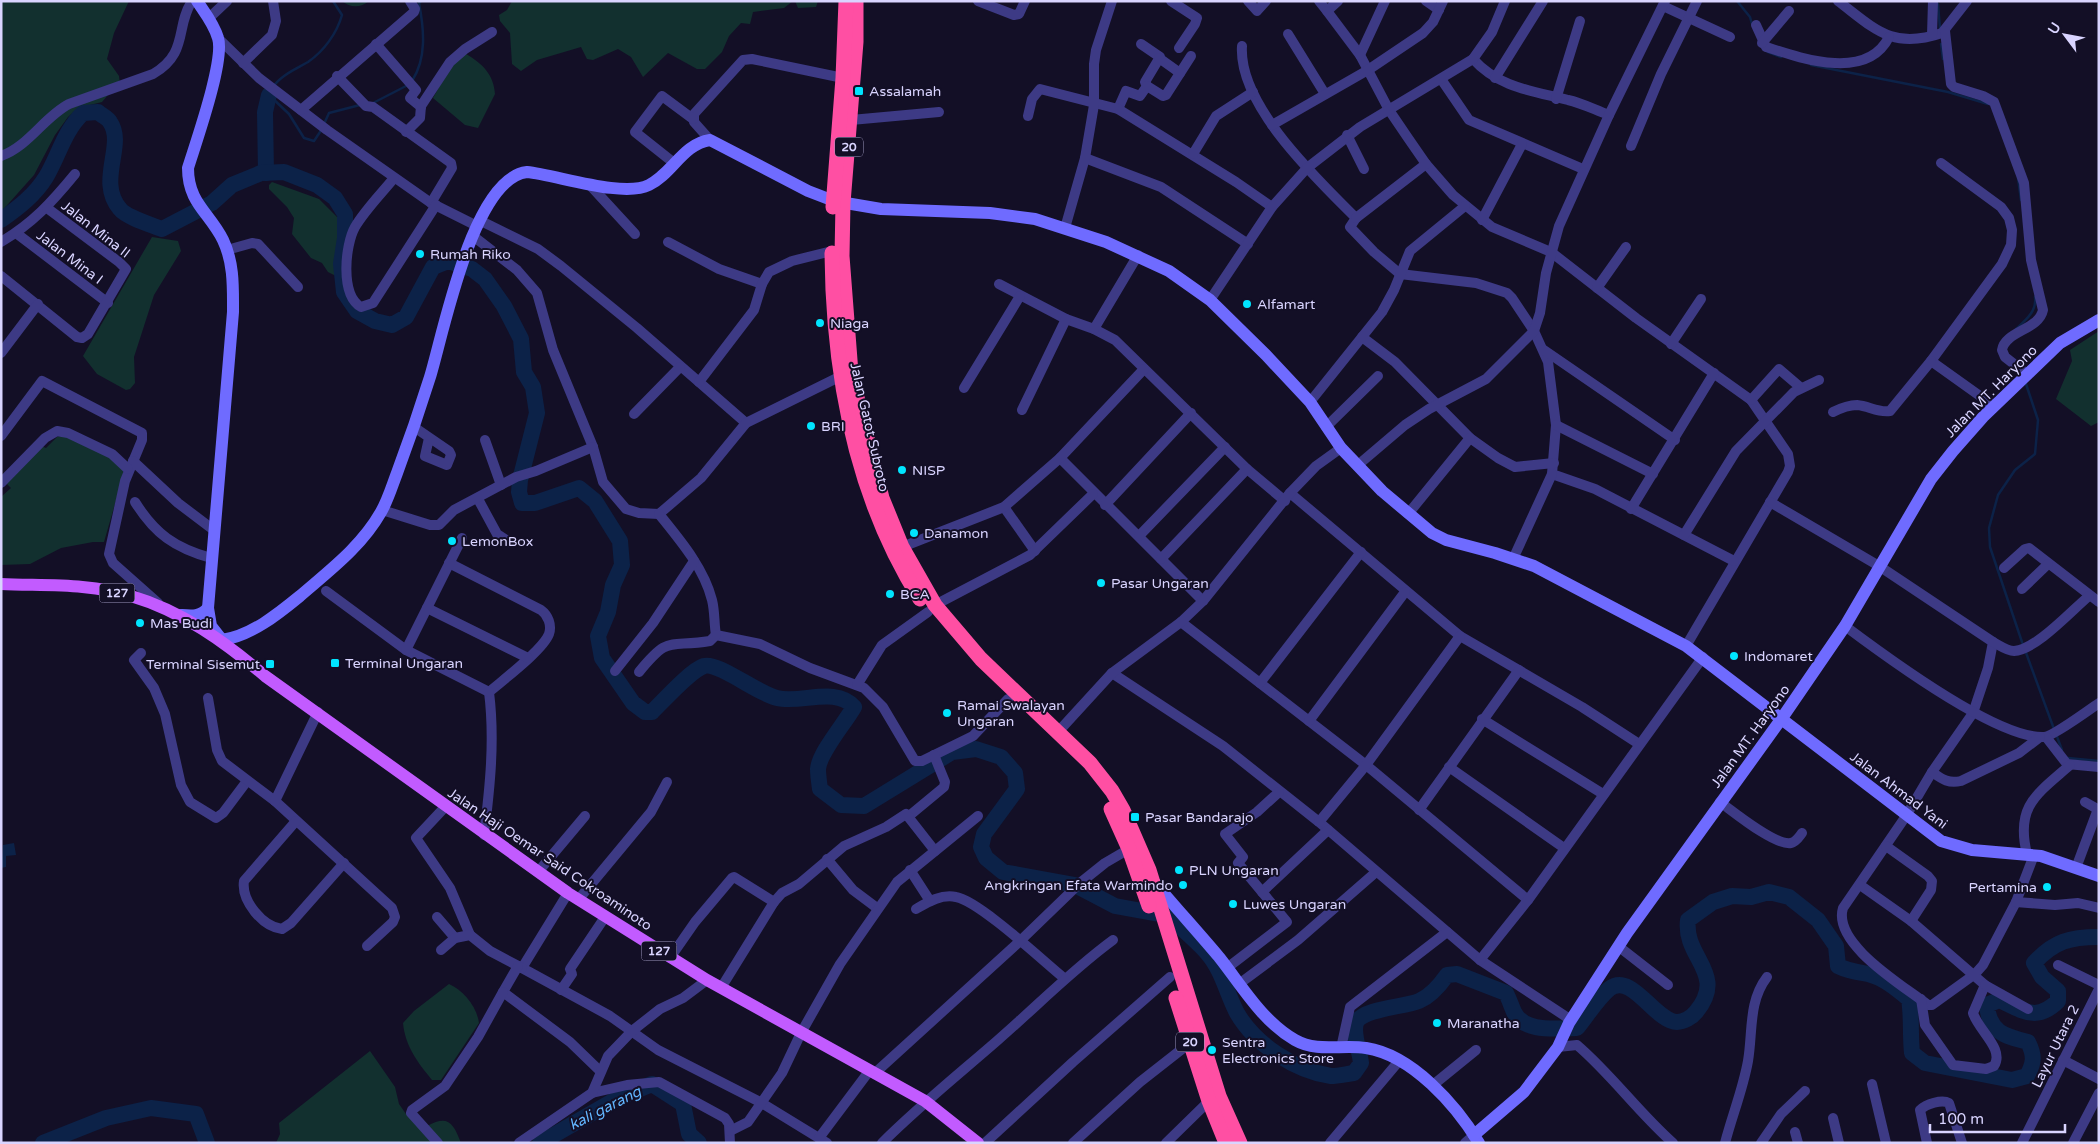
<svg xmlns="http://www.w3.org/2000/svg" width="2100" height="1144" font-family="'Varela Round',sans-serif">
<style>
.green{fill:#12302f}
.water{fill:#0c2248}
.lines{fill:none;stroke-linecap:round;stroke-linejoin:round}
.stream{stroke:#0c2248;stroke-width:2.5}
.river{stroke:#0c2248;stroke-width:16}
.street{stroke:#3d3a85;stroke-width:10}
.secondary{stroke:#6f6bff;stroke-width:12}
.primary{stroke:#c25bff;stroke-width:12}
.highway{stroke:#ff4fa3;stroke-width:15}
.poi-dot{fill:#00e5ff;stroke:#130f26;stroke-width:2}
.labels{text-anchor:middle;stroke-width:4;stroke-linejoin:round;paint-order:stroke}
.shield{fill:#130f26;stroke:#9e99be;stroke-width:1}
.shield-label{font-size:12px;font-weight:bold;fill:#d9d4ff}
.poi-label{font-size:14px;fill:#d9d4ff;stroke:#130f26;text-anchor:start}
.street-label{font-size:14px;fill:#d9d4ff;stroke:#130f26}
.water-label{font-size:15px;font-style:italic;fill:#62b6ff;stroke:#130f26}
</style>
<rect width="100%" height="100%" fill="#130f26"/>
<g class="green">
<polygon points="1,1 129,1 114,33 107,59 119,76 120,85 113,89 102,102 78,108 68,117 55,135 34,175 1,212"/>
<path d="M 342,1 L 369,1 C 361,8 350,8 342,1 Z"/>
<polygon points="512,1 793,1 784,8 753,12 750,24 741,23 729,36 722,52 705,69 697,69 668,53 643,77 631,57 618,49 593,60 587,59 581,47 537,60 521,71 512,64 510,33 500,21 499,15 507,10"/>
<polygon points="795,1 818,1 816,7 798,8"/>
<path d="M 466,54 C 482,63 494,75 495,94 L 478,128 L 465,125 L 433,98 C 442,83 450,62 466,54 Z"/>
<polygon points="272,182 319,199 340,220 340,251 336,276 328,272 322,263 311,258 292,234 294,218 287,207 269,189 269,185"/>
<polygon points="152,237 178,241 181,251 154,295 134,357 135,383 130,389 126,390 97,374 83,356"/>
<polygon points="2099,331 2099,422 2091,426 2056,399 2072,361 2070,350"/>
<polygon points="67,434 111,458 123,468 123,476 104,542 93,542 61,548 30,564 1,565 1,497 11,488 6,483 41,446 46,448 57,437"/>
<path d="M 449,984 C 463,990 477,1007 479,1023 L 441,1080 L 432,1080 C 418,1063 405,1046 403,1023 L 414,1011 Z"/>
<path d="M 370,1051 L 395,1087 L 399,1104 L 406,1114 L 427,1126 C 447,1115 453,1121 461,1143 L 276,1143 L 280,1134 L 279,1123 Z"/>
</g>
<polygon class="water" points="14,843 16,855 6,856 6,867 1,868 3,845"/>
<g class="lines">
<g class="stream">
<polyline points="1737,1 1750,17 1752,24"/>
<polyline points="1938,4 1940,29"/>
<polyline points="1941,44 1943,59"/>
<polyline points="1768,52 1781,57"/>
<polyline points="1811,65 1948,92 1988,104"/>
<path d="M 412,81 C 427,58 424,29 419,3 L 421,1"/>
<path d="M 273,87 C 281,75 296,69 308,62 C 324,51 337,33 342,15 L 333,1"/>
<polyline points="271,92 269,95 289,114 304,138 314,141 322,129"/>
<polyline points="373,103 408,85"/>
<polyline points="324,124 329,113 360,105"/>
<polyline points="2018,178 2021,200"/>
<path d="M 2016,329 C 2026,320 2037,311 2035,297"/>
<polyline points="2023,645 1990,547 1989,528 1998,495 2015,470 2035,454 2038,420 2025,381"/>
<polyline points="2025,650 2054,729"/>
<polyline points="2056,734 2062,750"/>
<polyline points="2068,758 2099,761"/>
</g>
<g class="river">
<polyline points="266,173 265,112 269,95"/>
<path d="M 1,220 C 18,208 35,195 46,177 C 59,155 64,131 83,113 L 98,112 C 101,115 108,118 110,122 C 126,145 96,181 120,209 C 126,217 152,225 162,229 L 212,203 L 232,185 L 261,173 L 284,172 L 317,185 L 335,198 L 345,214 L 345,238 L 341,264 L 344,292 L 357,311 L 375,321 L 392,325 L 406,317 L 433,267 L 448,261 L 472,269 L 485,279 L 504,306 L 521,339 L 524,372 L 533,387 L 537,413 L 520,480 L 519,492 L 522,503 L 535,503 L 579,488 L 595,501 L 620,541 L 622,565 L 613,585 L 608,612 L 598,636 L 602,658 L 633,703 L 645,712 L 652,712 C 663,701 691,670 704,666 C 719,662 756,693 777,698 C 801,704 836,686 854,707 C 845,723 819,753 818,769 C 818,775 819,782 820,789 L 841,805 L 864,806 L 952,752 L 976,749 L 1001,757 L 1015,773 L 1017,789 L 984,834 L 981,847 L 986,858 L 1003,872 L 1075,885 L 1115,906 L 1170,916 C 1182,930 1197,941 1208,954 C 1222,970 1227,994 1237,1013 C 1255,1044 1295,1071 1331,1076 C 1338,1076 1346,1074 1354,1073 L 1361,1063 C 1360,1051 1351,1031 1357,1021 C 1366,1008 1405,1007 1419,1001 C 1431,996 1440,985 1447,975 L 1457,974 L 1506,993 C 1509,999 1511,1005 1514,1012 C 1524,1033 1556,1028 1577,1028 C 1587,1016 1597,999 1609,989 C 1632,971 1655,1022 1677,1022 C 1684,1022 1692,1017 1696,1012 C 1728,973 1683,958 1688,920 L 1713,902 L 1732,896 L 1751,897 L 1769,892 L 1789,897 L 1818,920 L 1836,946 L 1838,966 C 1848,971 1857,972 1868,974 C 1884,978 1897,989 1909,999 C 1912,1017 1910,1034 1912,1053 L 1925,1063 L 2012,1080 L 2027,1076 C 2034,1063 2035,1056 2028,1042 C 2004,1036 1989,1032 1987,1005 L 1999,1000 C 2023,1011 2037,1022 2058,1001 L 2058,991 L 2042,977 L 2034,963 C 2054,941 2070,937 2099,937"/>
<polyline points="43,1143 106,1118 151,1108 196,1114 207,1143"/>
<polyline points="540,1143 620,1097 652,1084 683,1104 689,1134 699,1143"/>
</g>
<g class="street">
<polyline points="978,1 1014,15 1019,14 1025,1"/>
<polyline points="1171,1 1197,18 1195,24 1179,48"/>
<polyline points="1248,1 1257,11 1266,1"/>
<polyline points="1319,1 1327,11 1338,1"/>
<polyline points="1426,1 1439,10"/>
<path d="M 1838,1 C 1875,29 1892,50 1942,33 L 1967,1"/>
<polyline points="1663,6 1730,37"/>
<polyline points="1327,11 1360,55 1389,110 1408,138 1426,164 1453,195 1492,227 1551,252 1636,318 1751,400 1788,454 1790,466 1788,472 1686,646"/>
<polyline points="209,18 227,1"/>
<path d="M 1756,25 L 1766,47 C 1803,59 1867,81 1889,37"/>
<path d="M 1945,31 L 1951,84 L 1954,87 L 1983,96 L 1994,102 L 2024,183 L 2031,260 L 2043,310 C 2039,330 2005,331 2002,350 L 2005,357 L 2028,375"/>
<polyline points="1288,34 1325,94"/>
<polyline points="1932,35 1933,1"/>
<polyline points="219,39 259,78 327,130 431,203 477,226"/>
<polyline points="1762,43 1789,11"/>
<polyline points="376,44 416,90 410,98 421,107"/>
<polyline points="1141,44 1160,57 1145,82 1147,86"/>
<path d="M 1242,46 C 1238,105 1317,179 1356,218 L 1350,227 L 1374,252 L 1400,274 L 1476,283 L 1507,293 L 1512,298 L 1534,331 L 1548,362 L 1556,425 L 1552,474 L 1595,489 L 1734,561"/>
<polyline points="1360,55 1385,1"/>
<polyline points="1159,58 1180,73"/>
<path d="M 1473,59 C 1499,88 1533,91 1568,100 C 1582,103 1595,110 1609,115"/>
<polyline points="243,63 272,35 276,21 273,1"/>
<polyline points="337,76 366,106 373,107 451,163 452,168 431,203"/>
<polyline points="1495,78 1543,1"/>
<polyline points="1441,79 1469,120 1583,169"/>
<polyline points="1556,99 1580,21"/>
<polyline points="1118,109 1126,91 1140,96 1147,86 1163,96 1166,95 1191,56"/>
<polyline points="301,110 414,12 415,9 410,1"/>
<polyline points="1028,116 1032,99 1040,89 1118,109 1236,182 1272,207"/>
<polyline points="851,120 939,112"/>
<polyline points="1272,125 1368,70 1423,33 1433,22 1443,1"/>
<polyline points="406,132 420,118 421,106 450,62 465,49 492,32"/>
<polyline points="1347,135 1364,169"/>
<polyline points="710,140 694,122 694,114 743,60 752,59 843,78"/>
<polyline points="1631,146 1661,74 1697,1"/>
<polyline points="1193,154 1216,116 1253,92"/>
<path d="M 1,156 C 29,146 44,117 69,104 L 153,74 C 189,53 175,27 192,1"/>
<polyline points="1085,158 1161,187 1248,244"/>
<polyline points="674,163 635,132 662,96 693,119"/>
<polyline points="1941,163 2001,207 2009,218 2012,230 2011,245 2002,264 1931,361 1994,406"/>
<path d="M 394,178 C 381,194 365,210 355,227 C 345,245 340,295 361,307 L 373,303 L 436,205"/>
<polyline points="589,184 635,234"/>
<polyline points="1356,218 1426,164"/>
<polyline points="479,220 538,249 561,266 637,328 746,423"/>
<polyline points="1482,220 1522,144"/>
<polyline points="1065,228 1085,158 1094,105 1094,64 1096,50 1112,1"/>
<polyline points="16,233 108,303"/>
<polyline points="473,236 517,270 537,293 553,350 593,447 603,482 626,509 639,513 659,514 701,478 746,423 841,376"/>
<path d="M 1,242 C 33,223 52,202 75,174"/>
<polyline points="668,242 719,269 762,284"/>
<polyline points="227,250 252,243 258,244 298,287"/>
<polyline points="1,276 77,337 82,338 88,334 126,269 119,262 47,208"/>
<polyline points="999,284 1066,319 1094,329 1115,340 1247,469 1285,501"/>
<polyline points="1597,288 1626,247"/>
<polyline points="1210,300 1272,207 1307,168 1360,127 1473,59 1492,32 1505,1"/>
<polyline points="1094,329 1138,255"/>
<polyline points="1362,337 1395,362 1470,438 1498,458 1515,467 1554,463"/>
<polyline points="1671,344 1701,299"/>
<polyline points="1544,350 1675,440"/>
<polyline points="1,353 38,304"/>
<polyline points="699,382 754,310 762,284 769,272 792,261 832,251"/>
<polyline points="964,388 1020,296"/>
<polyline points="1751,400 1779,369 1800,387"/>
<polyline points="1310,402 1382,312 1394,290 1410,251 1465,206"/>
<polyline points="1022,410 1066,319"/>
<path d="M 1833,412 C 1841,408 1848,405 1857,405 C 1869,406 1878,413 1890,411 L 1931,361"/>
<polyline points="634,414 680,367"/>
<polyline points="1556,425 1653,474"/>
<polyline points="414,427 449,451 451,455 447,465 425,456 429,438"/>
<polyline points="1326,427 1378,376"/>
<polyline points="1,436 42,381 142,433 142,440 125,481 109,554 113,563 158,603"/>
<polyline points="485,440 501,485"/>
<polyline points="1060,458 1203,601"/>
<polyline points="133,461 178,503 215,531"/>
<polyline points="1358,465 1405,425 1429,409 1486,379 1534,331 1540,313 1546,273 1559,226 1609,115 1665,1"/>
<polyline points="1,483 45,438 57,431 68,433 112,454 128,469"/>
<polyline points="1290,493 1460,636 1582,707 1639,744"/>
<polyline points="478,499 497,534 511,543"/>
<path d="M 135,502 C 155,534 175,548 211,558"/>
<path d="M 1770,502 L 1879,566 L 1993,642 L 1988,668 L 1973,713 L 1932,772 L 1906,816 L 1843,908 C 1832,944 1904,986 1928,1005 L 1932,1005 L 1975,974 L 1983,965 L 2016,902 L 2034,855"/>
<polyline points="1105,505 1191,413"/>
<polyline points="1004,507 1035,551"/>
<polyline points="1631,509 1714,373"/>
<polyline points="382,510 430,525 439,525 454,510 516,477 536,471 593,447"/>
<path d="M 659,514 C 680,540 704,568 712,600 C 715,612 714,624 716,635 L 760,644 L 810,668 L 864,688 L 883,707 L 915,761 L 922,761 L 973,736 L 1008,699"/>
<polyline points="1408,514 1470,438"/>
<polyline points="1684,535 1736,451 1794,392 1819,380"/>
<polyline points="1139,536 1225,447"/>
<polyline points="902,547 1004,507 1060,458 1144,369"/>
<polyline points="1161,559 1247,469"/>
<polyline points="1513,559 1552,474"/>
<path d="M 449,563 L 541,610 C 548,615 552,625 549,634 C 543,650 503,680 489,692 C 495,740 490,787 484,835"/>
<polyline points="2004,568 2025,549 2029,548 2099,602"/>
<polyline points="2022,589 2048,564"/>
<polyline points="326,591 406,650 489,692"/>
<polyline points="935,605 1030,555 1093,494"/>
<polyline points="427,608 528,658"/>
<polyline points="1181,622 1366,765 1528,900"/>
<path d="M 1845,626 C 1885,656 1997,739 2044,737 C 2052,737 2089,710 2099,703"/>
<path d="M 1993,642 C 1999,645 2007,651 2014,651 C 2036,650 2072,610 2089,596"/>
<polyline points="406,650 462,538"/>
<polyline points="141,653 134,660 154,688 165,714 181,785 190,802 216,818 223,813 247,781"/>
<polyline points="615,671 653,623 694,561"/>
<path d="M 639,672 C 670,634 668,648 710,641 L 716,635"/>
<polyline points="1112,673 1223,746 1319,822 1480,960 1571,1020"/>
<polyline points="1260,683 1361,552"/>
<polyline points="857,685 882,645 928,612"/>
<polyline points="208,698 217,750 222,761 275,801 392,908 395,917 393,922 367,946"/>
<polyline points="1482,719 1603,794"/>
<polyline points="1309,721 1405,592"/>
<polyline points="1058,732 1112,673 1181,622 1203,601 1290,493 1316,466 1341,448"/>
<polyline points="2046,737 2067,764 2099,767"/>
<polyline points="1449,767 1564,848"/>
<path d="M 1932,772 C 1942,779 1948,784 1961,781 L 2019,753 L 2040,737"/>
<polyline points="275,801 318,712"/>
<path d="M 1720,802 C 1734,812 1775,846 1791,843 C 1796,842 1799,837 1802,833"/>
<polyline points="2085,802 2099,810"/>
<polyline points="445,807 416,838 450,888 470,935"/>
<polyline points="1419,810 1519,670"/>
<polyline points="909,816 944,787 945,782 934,755"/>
<path d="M 296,821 L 244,881 C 241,901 263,927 282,929 L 291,923 L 344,863"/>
<polyline points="1319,822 1366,765 1460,636"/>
<polyline points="1886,846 1928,876 1932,881 1931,890 1911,921"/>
<path d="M 2027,854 C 2015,806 2037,794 2070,765"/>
<polyline points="827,859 853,890 877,908"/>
<polyline points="2076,868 2098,809"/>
<polyline points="910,870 930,901"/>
<polyline points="538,872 585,816"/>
<path d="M 1860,885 L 1911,921 L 1985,985 L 1973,1013 C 1978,1030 2005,1049 1994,1066 L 1986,1069 L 1953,1065 L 1925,1025 L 1921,999"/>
<polyline points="1262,892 1328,830"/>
<polyline points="568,893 522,968 610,1016 658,1050 760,1102 827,1143"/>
<polyline points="578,900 651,812 667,782"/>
<polyline points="2016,902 2055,905 2078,903 2099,908"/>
<path d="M 916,909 C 928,902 941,894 956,897 C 979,901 1042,960 1064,978"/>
<polyline points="437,917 455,938"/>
<polyline points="1618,946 1668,985"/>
<polyline points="441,950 455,938 470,935 490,951 522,968"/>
<polyline points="670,958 695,922 732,878 734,877 774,902"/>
<polyline points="1480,960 1528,900 1703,657"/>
<polyline points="2058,965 2099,985"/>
<polyline points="518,966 503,992 570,1042 600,1071"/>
<polyline points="1227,968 1287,922 1238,863 1243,857 1225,834 1257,812 1279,792"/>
<polyline points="1239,984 1298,940 1376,872"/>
<polyline points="1985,985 2028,1009"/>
<polyline points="721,988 774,902 782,893 799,884 844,846 886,827 906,814 935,851"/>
<polyline points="561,990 572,974 570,969 605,917"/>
<path d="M 1558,1047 L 1577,1045 C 1612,1075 1638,1112 1673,1143"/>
<polyline points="1341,1048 1350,1007 1447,932"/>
<polyline points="2063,1060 2099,1079"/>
<polyline points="875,1073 1019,942 1080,883 1105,863 1129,849"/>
<polyline points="1872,1084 1886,1143"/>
<polyline points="1433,1085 1476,1050"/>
<polyline points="592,1093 627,1085 659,1082 725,1118 729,1124 730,1143"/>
<polyline points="1833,1118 1839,1143"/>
<polyline points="730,1131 748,1122 782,1073 801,1033 840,964 897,882 978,816"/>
<polyline points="1795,1132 1798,1143"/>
<polyline points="819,1138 870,1070"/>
<polyline points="438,1143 411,1113 412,1110 445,1086 478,1037 503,992"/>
<polyline points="519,1143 592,1093 608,1056 632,1031 660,1009 683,998 707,980"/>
<path d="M 882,1143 C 919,1106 959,1074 998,1040 C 1037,1006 1072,970 1113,940"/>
<polyline points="985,1143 1073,1062 1170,977"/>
<polyline points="1073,1143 1140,1082 1191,1042"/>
<polyline points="1166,1143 1209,1101"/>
<polyline points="1330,1143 1399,1061"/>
<polyline points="1465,1143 1474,1135"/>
<path d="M 1725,1143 C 1732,1116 1743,1089 1748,1061 C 1753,1032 1748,1002 1767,977"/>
<polyline points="1761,1143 1781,1114 1805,1091"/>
<path d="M 1927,1143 L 1920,1110 C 1926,1104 1942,1099 1949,1103 L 1962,1143"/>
<polyline points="2022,1143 2099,989"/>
<polyline points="2073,1143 2099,1093"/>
</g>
<g class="secondary">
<path d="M 197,1 C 205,13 214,24 218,38 C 225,60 196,142 188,168 C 188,203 209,212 223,240 C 234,263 233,287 233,312 L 208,608 L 211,626 L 222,640 C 251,636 278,614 300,596 C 330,570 361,547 381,512 C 388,500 392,486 397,473 C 409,441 420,409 430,377 C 444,331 473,178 527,172 C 557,175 623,198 649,185 C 672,174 683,144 710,140 L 808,191 L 834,201 L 881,209 L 990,213 L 1035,219 L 1106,242 L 1169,271 L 1210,300 L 1266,355 L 1310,402 L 1341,448 L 1382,491 L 1432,533 L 1446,540 L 1495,553 L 1534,566 L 1686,646 L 1941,841 L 1972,850 L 2041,856 L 2099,876"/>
<path d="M 181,615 C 192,616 200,617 208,608"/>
<path d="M 1155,883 C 1176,908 1198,932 1219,957 C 1242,986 1262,1021 1295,1040 C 1318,1053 1342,1044 1366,1048 C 1412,1055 1456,1105 1479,1143"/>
<polyline points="1474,1135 1524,1092 1558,1047 1569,1023 1627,933 1782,718 1845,626 1931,479 1953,451 1983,417 2060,343 2099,320"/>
</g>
<path class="primary" d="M 1,584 C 44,586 90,583 131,596 C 182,611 225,642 265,676 L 568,893 L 707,980 L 925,1101 L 978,1143"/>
<g class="highway">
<polyline points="856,1 856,42 843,203 842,256 851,373 882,498 902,547 935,605 981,659 1090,763 1112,791 1123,810 1149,870 1219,1096 1240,1143"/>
<polyline points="833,207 843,78 846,1"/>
<path d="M 832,253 C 833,373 855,496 920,599"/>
<polyline points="1111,809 1129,849 1149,906"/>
<polyline points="1176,998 1209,1101 1226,1143"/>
</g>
</g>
<g class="poi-dot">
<rect x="854" y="86" width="10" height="10" rx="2.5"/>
<circle cx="420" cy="254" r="5"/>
<circle cx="1247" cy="304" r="5"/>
<circle cx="820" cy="323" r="5"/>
<circle cx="811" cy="426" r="5"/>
<circle cx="902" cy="470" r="5"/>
<circle cx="914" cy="533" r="5"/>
<circle cx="452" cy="541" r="5"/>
<circle cx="1101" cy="583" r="5"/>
<circle cx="890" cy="594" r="5"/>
<circle cx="140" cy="623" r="5"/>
<circle cx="1734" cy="656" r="5"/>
<rect x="330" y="658" width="10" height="10" rx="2.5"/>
<rect x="265" y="659" width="10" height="10" rx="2.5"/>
<circle cx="947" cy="713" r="5"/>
<rect x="1130" y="812" width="10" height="10" rx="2.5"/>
<circle cx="1179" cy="870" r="5"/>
<circle cx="1183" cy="885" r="5"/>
<circle cx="2047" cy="887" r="5"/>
<circle cx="1233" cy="904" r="5"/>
<circle cx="1437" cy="1023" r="5"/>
<circle cx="1212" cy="1050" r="5"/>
</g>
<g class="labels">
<g class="shield">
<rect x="835" y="137.5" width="28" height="19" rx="4"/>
<rect x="99.5" y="583.5" width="35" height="19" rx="4"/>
<rect x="641.5" y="941.5" width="35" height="19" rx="4"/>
<rect x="1176" y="1032.5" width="28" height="19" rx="4"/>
</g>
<g class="shield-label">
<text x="849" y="151">20</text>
<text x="117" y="597">127</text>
<text x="659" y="955">127</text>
<text x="1190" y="1046">20</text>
</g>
<g class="poi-label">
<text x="869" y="96">Assalamah</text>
<text x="430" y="259">Rumah Riko</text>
<text x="1257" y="309">Alfamart</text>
<text x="830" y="328">Niaga</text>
<text x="821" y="431">BRI</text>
<text x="912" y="475">NISP</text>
<text x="924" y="538">Danamon</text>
<text x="462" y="546">LemonBox</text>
<text x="1111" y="588">Pasar Ungaran</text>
<text x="900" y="599">BCA</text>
<text x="150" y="628">Mas Budi</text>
<text x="1744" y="661">Indomaret</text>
<text x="345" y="668">Terminal Ungaran</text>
<text x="260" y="669" text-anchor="end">Terminal Sisemut</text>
<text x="957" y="710">Ramai Swalayan<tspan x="957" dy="16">Ungaran</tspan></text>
<text x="1145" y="822">Pasar Bandarajo</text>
<text x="1189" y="875">PLN Ungaran</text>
<text x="1173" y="890" text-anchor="end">Angkringan Efata Warmindo</text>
<text x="2037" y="892" text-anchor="end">Pertamina</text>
<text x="1243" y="909">Luwes Ungaran</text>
<text x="1447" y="1028">Maranatha</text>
<text x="1222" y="1047">Sentra<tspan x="1222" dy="16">Electronics Store</tspan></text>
</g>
<g class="street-label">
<text transform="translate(96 229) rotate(38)" y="5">Jalan Mina II</text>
<text transform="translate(70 257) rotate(37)" y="5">Jalan Mina I</text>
<text transform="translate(1991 391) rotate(-45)" y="5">Jalan MT. Haryono</text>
<text transform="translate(870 427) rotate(77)" y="5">Jalan Gatot Subroto</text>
<text transform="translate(1750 736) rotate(-54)" y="5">Jalan MT. Haryono</text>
<text transform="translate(1899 790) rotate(37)" y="5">Jalan Ahmad Yani</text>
<text transform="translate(550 859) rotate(34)" y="5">Jalan Haji Oemar Said Cokroaminoto</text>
<text transform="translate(2055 1046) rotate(-64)" y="5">Layur Utara 2</text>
</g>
<g class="water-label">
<text transform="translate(605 1108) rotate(-27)" y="5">kali garang</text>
</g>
</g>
<rect width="2100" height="1144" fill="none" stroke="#d9d4ff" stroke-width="5"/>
<g transform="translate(2065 35) rotate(302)" stroke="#130f26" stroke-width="4" paint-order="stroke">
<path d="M0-4L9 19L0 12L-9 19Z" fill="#d9d4ff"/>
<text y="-8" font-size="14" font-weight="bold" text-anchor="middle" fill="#d9d4ff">U</text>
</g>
<path d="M1930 1124v8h135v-8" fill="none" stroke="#d9d4ff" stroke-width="2.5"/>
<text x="1938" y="1124" font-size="15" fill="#d9d4ff" stroke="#130f26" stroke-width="4" paint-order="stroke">100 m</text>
</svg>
